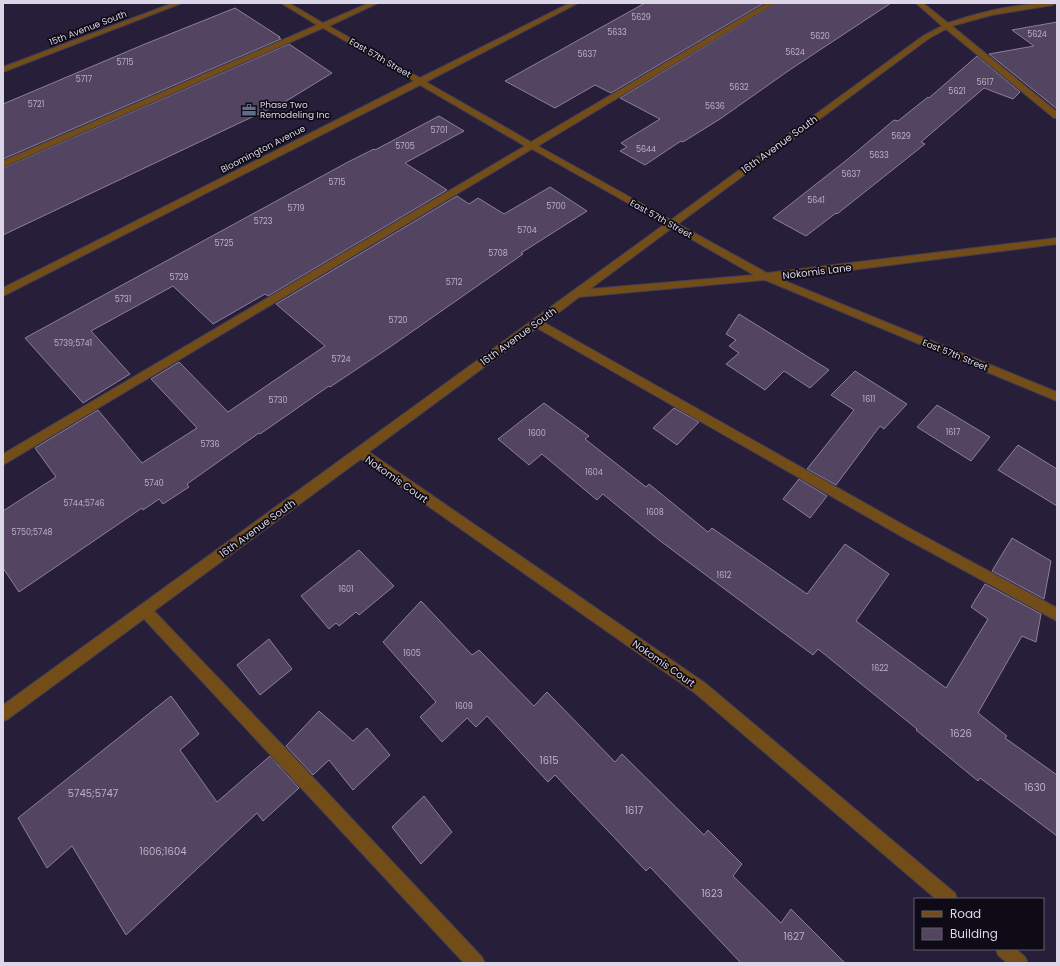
<svg xmlns="http://www.w3.org/2000/svg" width="1060" height="966" font-family="Poppins,sans-serif">
<style>
.building{fill:#534561;stroke:#8d7e9d}
.lines{fill:none;stroke-linecap:round;stroke-linejoin:round}
.minor-casing{stroke:#443c55;stroke-width:2}
.minor{fill:#724d18;fill-rule:evenodd}
.labels{text-anchor:middle;stroke-width:3.5;stroke-linejoin:round;paint-order:stroke}
.number-label{font-size:8px;fill:#b9b2c6}
.far-street-label{font-size:9px;fill:#dbd7e8;stroke:#0e0b16}
.far-poi-label{font-size:9px;fill:#dbd7e8;stroke:#0e0b16;text-anchor:start}
.street-label{font-size:10px;fill:#dbd7e8;stroke:#0e0b16}
.near-number-label{font-size:10px;fill:#b9b2c6}
</style>
<rect width="100%" height="100%" fill="#271e39"/>
<g class="building">
<polygon points="645,3 764,3 611,93 595,85 555,108 505,81"/>
<polygon points="776,3 891,3 791,69 720,119 683,142 681,141 645,165 620,151 627,147 621,143 660,119 620,98"/>
<polygon points="235,8 280,37 278,37 281,39 3,159 3,104 145,44"/>
<polygon points="1057,22 1057,109 989,54 1034,46 1012,30"/>
<polygon points="289,44 332,73 288,100 3,235 3,168"/>
<polygon points="977,56 1020,92 1013,99 984,88 921,142 925,144 837,214 836,213 806,236 773,218 848,159 894,120 898,121 928,97 929,98"/>
<polygon points="439,116 464,131 405,163 447,190 268,296 265,294 213,324 173,286 91,331 130,374 83,403 25,338 348,162 374,149 375,150"/>
<polygon points="550,187 587,211 521,253 523,254 390,347 330,387 329,386 260,434 259,433 187,484 189,487 163,504 159,499 143,510 142,508 19,592 3,568 3,511 56,477 35,448 98,410 142,463 197,428 151,379 179,362 228,412 325,346 276,304 457,196 469,204 478,198 504,214"/>
<polygon points="739,314 829,370 810,388 784,371 765,390 726,364 739,353 729,346 736,340 726,334"/>
<polygon points="855,371 907,404 884,429 880,426 836,485 807,469 854,410 831,395"/>
<polygon points="544,403 589,436 585,439 646,487 649,484 708,532 712,528 807,594 845,544 889,574 856,621 946,688 988,619 971,607 985,584 1041,614 1036,642 1022,636 978,713 1007,736 1005,738 1057,775 1057,836 980,778 978,781 916,730 917,729 818,649 813,655 659,540 603,494 597,500 542,454 529,465 498,439"/>
<polygon points="937,405 990,437 971,461 917,427"/>
<polygon points="674,408 699,422 677,445 653,428"/>
<polygon points="1018,445 1057,469 1057,506 998,470"/>
<polygon points="799,479 827,496 810,518 783,499"/>
<polygon points="1012,538 1051,561 1044,599 992,571"/>
<polygon points="359,550 394,586 359,615 356,612 339,626 336,623 329,629 301,596"/>
<polygon points="421,601 472,655 479,650 534,706 547,692 615,762 622,754 704,835 708,830 742,864 733,876 781,923 791,909 845,963 741,963 650,867 646,871 555,775 548,782 487,716 476,727 467,718 442,742 420,717 436,702 383,642"/>
<polygon points="269,639 292,669 260,695 237,665"/>
<polygon points="171,696 199,734 180,750 217,802 270,756 299,788 263,821 257,813 126,935 72,846 47,868 18,818"/>
<polygon points="319,711 353,741 367,728 390,755 353,790 329,760 313,775 286,746"/>
<polygon points="424,796 452,832 421,864 392,827"/>
</g>
<g class="lines">
<defs>
<g id="minor">
<polygon points="173,3 182,3 3,72 3,67"/>
<path d="M 281,3 L 289,3 L 323,23 L 369,3 L 378,3 L 329,26 L 420,78 L 570,3 L 578,3 L 426,82 L 531,142 L 767,3 L 775,3 L 538,146 L 671,220 L 923,36 L 942,26 L 916,3 L 923,3 L 948,23 C 982,11 1020,3 1056,3 L 1053,5 L 992,15 L 952,26 L 1057,112 L 1057,118 L 1054,118 L 946,29 L 928,39 L 678,224 L 767,273 L 1057,238 L 1057,244 L 780,279 L 1057,392 L 1057,401 L 765,280 L 579,297 L 545,323 L 909,528 L 1057,608 L 1057,621 L 901,536 L 537,328 L 369,452 L 705,683 L 955,893 L 957,899 L 936,899 L 695,693 L 361,459 L 154,611 L 290,753 L 482,957 L 485,963 L 464,963 L 144,619 L 8,719 L 3,721 L 3,705 L 665,224 L 532,149 L 3,465 L 3,454 L 525,146 L 420,85 L 3,296 L 3,288 L 414,81 L 323,28 L 3,167 L 3,161 L 317,25 ZM 672,228 L 754,275 L 590,289 Z"/>
<polygon points="996,949 1016,949 1025,957 1028,963 1007,963 998,955"/>
</g>
</defs>
<use href="#minor" class="minor-casing"/>
<use href="#minor" class="minor"/>
</g>
<defs>
<symbol id="office-bare" viewBox="-9 -9 18 18"><path d="M-6-3h4V-5.5h4V-3h4V5H-6ZM-1-4.5V-3h2v-1.5ZM-6 0V1H6V0Z" fill="#5c6f8a" stroke="#0e0b16" stroke-width="2.5" paint-order="stroke"/></symbol>
</defs>
<g fill-rule="evenodd">
<use href="#office-bare" x="239" y="100" width="20" height="20"/>
</g>
<g class="labels">
<g class="number-label">
<text x="641" y="20">5629</text>
<text x="617" y="35">5633</text>
<text x="1037" y="37">5624</text>
<text x="820" y="39">5620</text>
<text x="795" y="55">5624</text>
<text x="587" y="57">5637</text>
<text x="125" y="65">5715</text>
<text x="84" y="82">5717</text>
<text x="985" y="85">5617</text>
<text x="739" y="90">5632</text>
<text x="957" y="94">5621</text>
<text x="36" y="107">5721</text>
<text x="715" y="109">5636</text>
<text x="439" y="133">5701</text>
<text x="901" y="139">5629</text>
<text x="405" y="149">5705</text>
<text x="646" y="152">5644</text>
<text x="879" y="158">5633</text>
<text x="851" y="177">5637</text>
<text x="337" y="185">5715</text>
<text x="816" y="203">5641</text>
<text x="556" y="209">5700</text>
<text x="296" y="211">5719</text>
<text x="263" y="224">5723</text>
<text x="527" y="233">5704</text>
<text x="224" y="246">5725</text>
<text x="498" y="256">5708</text>
<text x="179" y="280">5729</text>
<text x="454" y="285">5712</text>
<text x="123" y="302">5731</text>
<text x="398" y="323">5720</text>
<text x="73" y="346">5739;5741</text>
<text x="341" y="362">5724</text>
<text x="869" y="402">1611</text>
<text x="278" y="403">5730</text>
<text x="953" y="435">1617</text>
<text x="537" y="436">1600</text>
<text x="210" y="447">5736</text>
<text x="594" y="475">1604</text>
<text x="154" y="486">5740</text>
<text x="84" y="506">5744;5746</text>
<text x="655" y="515">1608</text>
<text x="32" y="535">5750;5748</text>
<text x="724" y="578">1612</text>
<text x="346" y="592">1601</text>
<text x="412" y="656">1605</text>
<text x="880" y="671">1622</text>
<text x="464" y="709">1609</text>
</g>
<g class="far-street-label">
<text transform="translate(88 28) rotate(-21)" y="3">15th Avenue South</text>
<text transform="translate(380 58) rotate(30)" y="3">East 57th Street</text>
<text transform="translate(263 149) rotate(-27)" y="3">Bloomington Avenue</text>
<text transform="translate(661 219) rotate(29)" y="3">East 57th Street</text>
<text transform="translate(955 355) rotate(22)" y="3">East 57th Street</text>
</g>
<g class="far-poi-label">
<text x="260" y="108">Phase Two<tspan x="260" dy="10">Remodeling Inc</tspan></text>
</g>
<g class="street-label">
<text transform="translate(779 144) rotate(-36)" y="4">16th Avenue South</text>
<text transform="translate(817 271) rotate(-7)" y="4">Nokomis Lane</text>
<text transform="translate(518 336) rotate(-36)" y="4">16th Avenue South</text>
<text transform="translate(397 479) rotate(35)" y="4">Nokomis Court</text>
<text transform="translate(257 528) rotate(-36)" y="4">16th Avenue South</text>
<text transform="translate(664 663) rotate(35)" y="4">Nokomis Court</text>
</g>
<g class="near-number-label">
<text x="961" y="737">1626</text>
<text x="549" y="764">1615</text>
<text x="1035" y="791">1630</text>
<text x="93" y="797">5745;5747</text>
<text x="634" y="814">1617</text>
<text x="163" y="855">1606;1604</text>
<text x="712" y="897">1623</text>
<text x="794" y="940">1627</text>
</g>
</g>
<rect width="1060" height="966" fill="none" stroke="#dbd7e8" stroke-width="8"/>
<rect x="914" y="898" width="130" height="52" fill="#0e0b16" stroke="#605d6a"/>
<rect x="922" y="911" width="20" height="6" fill="#724d18" stroke="#605d6a"/>
<text x="950" y="918" font-size="12" fill="#dbd7e8">Road</text>
<rect x="922" y="928" width="20" height="12" fill="#534561" stroke="#605d6a"/>
<text x="950" y="938" font-size="12" fill="#dbd7e8">Building</text>
</svg>
